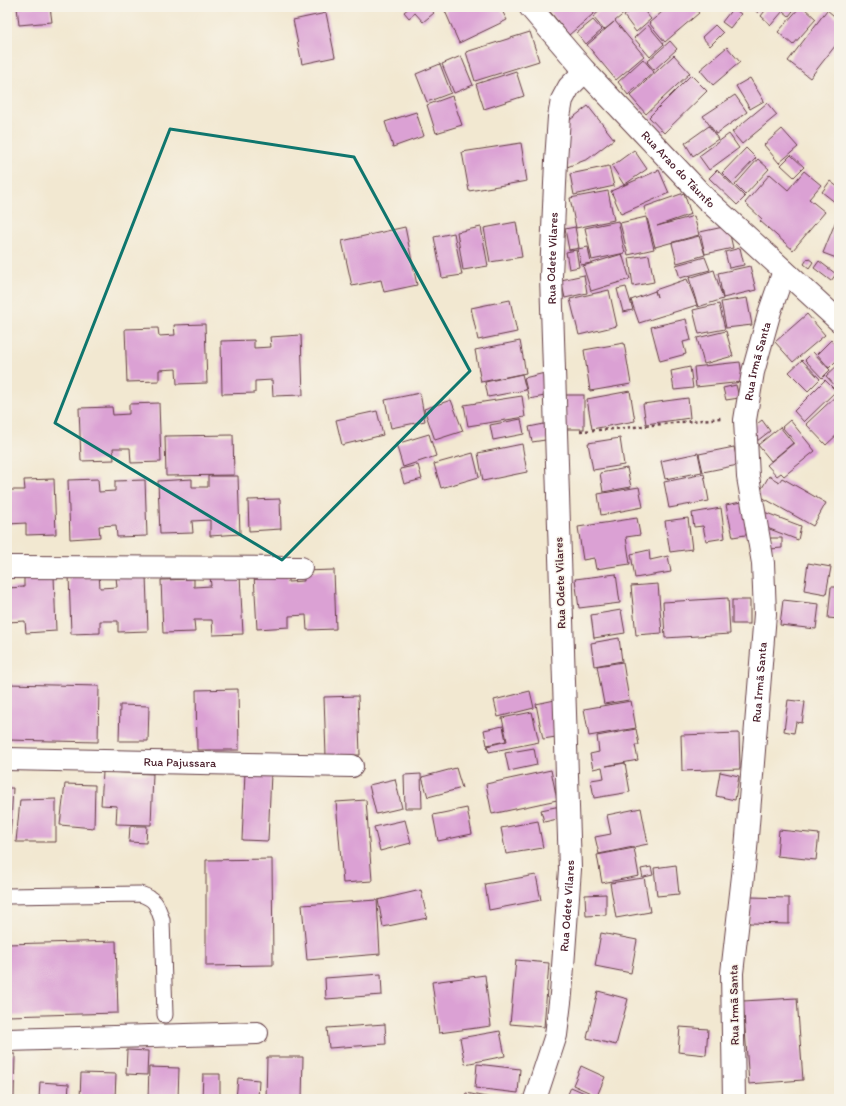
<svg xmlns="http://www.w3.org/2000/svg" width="846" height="1106" font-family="Itim,sans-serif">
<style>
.building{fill:#dba1d4}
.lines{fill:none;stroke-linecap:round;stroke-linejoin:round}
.service-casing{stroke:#633d44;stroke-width:17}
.minor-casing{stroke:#633d44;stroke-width:24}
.path{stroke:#633d44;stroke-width:2.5;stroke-dasharray:3 3;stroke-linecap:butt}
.service{stroke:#fff;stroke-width:15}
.minor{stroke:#fff;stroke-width:22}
.marked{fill:none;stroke:#0f766e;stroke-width:3;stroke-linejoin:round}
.labels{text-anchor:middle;stroke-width:3;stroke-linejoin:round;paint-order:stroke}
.street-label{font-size:12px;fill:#4a1f2b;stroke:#f7f3e8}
</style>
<rect width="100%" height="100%" fill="#f7f3e8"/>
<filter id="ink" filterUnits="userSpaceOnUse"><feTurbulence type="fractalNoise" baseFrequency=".025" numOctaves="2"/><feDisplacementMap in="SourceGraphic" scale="8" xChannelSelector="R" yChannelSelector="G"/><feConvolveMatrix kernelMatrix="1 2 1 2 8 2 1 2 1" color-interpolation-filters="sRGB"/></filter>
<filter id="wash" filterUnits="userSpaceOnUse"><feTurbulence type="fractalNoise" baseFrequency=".012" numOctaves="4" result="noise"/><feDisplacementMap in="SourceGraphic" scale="16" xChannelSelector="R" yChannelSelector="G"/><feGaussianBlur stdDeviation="0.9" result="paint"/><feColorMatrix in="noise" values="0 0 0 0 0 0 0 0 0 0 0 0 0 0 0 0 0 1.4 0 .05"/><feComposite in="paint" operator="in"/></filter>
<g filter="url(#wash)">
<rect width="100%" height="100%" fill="#f2e8d1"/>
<g id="blocks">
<g class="building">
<polygon points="17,7 50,7 52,22 19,25"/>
<polygon points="410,7 429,7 434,13 423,22 415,13 409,18 404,12"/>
<polygon points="453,7 500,7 507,20 459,43 445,11"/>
<polygon points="549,7 599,7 600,8 569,35 547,8"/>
<polygon points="604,7 632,7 615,21 644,56 616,80 587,45 614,22 604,30 593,17"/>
<polygon points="635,7 641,7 651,19 636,32 624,16"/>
<polygon points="668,7 694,7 699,13 665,42 649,23"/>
<polygon points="751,7 763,7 758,13"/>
<polygon points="768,7 796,7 789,16 783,11 771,25 761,16"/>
<polygon points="800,7 803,7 816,19 793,45 778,32"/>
<polygon points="733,8 741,14 730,28 722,22"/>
<polygon points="827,10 839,20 839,41 810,78 788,61"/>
<polygon points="326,13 335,57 302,64 293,20"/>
<polygon points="593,20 602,30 586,44 577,33"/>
<polygon points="648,25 664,44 650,57 634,38"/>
<polygon points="715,25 723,33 710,46 702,37"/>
<polygon points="530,32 539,61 475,81 466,52"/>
<polygon points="670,41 677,49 654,70 647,62"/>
<polygon points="727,47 740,62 713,85 700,70"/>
<polygon points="674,55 690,73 646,114 630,96"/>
<polygon points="461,56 473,85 454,93 442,64"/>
<polygon points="643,59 654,72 628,95 618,82"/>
<polygon points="440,64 451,93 427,102 416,74"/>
<polygon points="516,71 524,96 484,109 476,84"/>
<polygon points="691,75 707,91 664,133 649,117"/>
<polygon points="750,78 764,101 750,109 736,86"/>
<polygon points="735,95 747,112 716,134 703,116"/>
<polygon points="452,96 462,125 436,133 427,105"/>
<polygon points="767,103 777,115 742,144 732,132"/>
<polygon points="588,106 614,139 588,159 567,167 566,123"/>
<polygon points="416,112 424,136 393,147 385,122"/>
<polygon points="709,126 718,139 693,156 685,143"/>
<polygon points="782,129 798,147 779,163 764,145"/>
<polygon points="729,134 739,148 709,170 699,156"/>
<polygon points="521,143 527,181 469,191 462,152"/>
<polygon points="746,148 756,158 732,183 722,173"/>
<polygon points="634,150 647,169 624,185 612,166"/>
<polygon points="791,155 804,167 794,177 781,165"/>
<polygon points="758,159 769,169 745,195 735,185"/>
<polygon points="609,166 614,186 574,195 570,174"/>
<polygon points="659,170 669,193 621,214 611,191"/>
<polygon points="717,170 745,197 737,205 709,178"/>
<polygon points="804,171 821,185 809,199 825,212 793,250 760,221 762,219 745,203 770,174 788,190"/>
<polygon points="830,181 839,188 839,199 836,203 822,192"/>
<polygon points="608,191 614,220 576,228 570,198"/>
<polygon points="684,193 691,214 657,226 694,216 699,235 655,247 644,207"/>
<polygon points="839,213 839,259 823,253"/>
<polygon points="646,217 654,249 628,255 620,223"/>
<polygon points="618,221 625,253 592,260 585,228"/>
<polygon points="516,222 522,257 490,262 484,228"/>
<polygon points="728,226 733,248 705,254 700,232"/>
<polygon points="405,227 417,285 384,292 381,280 352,286 342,241"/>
<polygon points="481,227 488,266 463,270 457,232"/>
<polygon points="575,227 579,248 569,250 565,229"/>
<polygon points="454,233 462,275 442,278 434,237"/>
<polygon points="699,236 705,255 677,263 672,243"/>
<polygon points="588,247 591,263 581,265 578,249"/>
<polygon points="740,248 744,265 729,268 725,252"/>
<polygon points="576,250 579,267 569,269 566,252"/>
<polygon points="622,254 630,279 591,291 583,266"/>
<polygon points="649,255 654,282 633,286 629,258"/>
<polygon points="705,257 710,270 680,278 676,265"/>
<polygon points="808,258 813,262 809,268 804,264"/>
<polygon points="819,261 836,274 831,281 814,268"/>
<polygon points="750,266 756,290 723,298 718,273"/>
<polygon points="714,270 723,299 698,307 689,278"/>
<polygon points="584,275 587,293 565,298 561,280"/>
<polygon points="687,279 697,305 639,323 631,300 655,291 657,297 655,290"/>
<polygon points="626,287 633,310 623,312 617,289"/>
<polygon points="609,290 617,326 579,335 570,299"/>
<polygon points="747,298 752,325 726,328 721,302"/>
<polygon points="510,300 517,332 478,340 471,308"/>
<polygon points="719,304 725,329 699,334 693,310"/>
<polygon points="807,314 825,335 793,362 775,342"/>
<polygon points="686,319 691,340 683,342 686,354 660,361 651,327"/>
<polygon points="205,324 207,383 177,384 176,369 159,370 159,381 127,382 125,329 158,328 159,336 175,335 174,325"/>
<polygon points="726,331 733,356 704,364 697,338"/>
<polygon points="301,335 303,395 273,396 272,380 255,381 255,393 222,394 221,341 254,340 254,348 271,347 270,337"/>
<polygon points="831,340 839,349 839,358 829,368 817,354"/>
<polygon points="520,341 526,373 481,382 475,350"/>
<polygon points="624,343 631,384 590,391 584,350"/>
<polygon points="813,352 830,370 822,378 805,360"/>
<polygon points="802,360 820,379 808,391 789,372"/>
<polygon points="740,362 743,382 696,387 694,367"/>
<polygon points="839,364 839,390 826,376"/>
<polygon points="690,367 693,388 674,390 671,371"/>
<polygon points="545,373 550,395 529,399 524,378"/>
<polygon points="522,374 526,390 488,397 485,382"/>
<polygon points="825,380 836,391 804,422 794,411"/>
<polygon points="736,385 739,398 726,400 723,388"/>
<polygon points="630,391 635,421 592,429 587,399"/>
<polygon points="420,393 425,421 391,428 385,400"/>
<polygon points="838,394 839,433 826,445 806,424"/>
<rect x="565" y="395" width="19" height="34"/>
<polygon points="522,396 525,417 468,426 464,405"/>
<polygon points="688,398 690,418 646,424 643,404"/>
<polygon points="451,400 463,431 435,440 424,409"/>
<polygon points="159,403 161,462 131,463 130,448 113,448 114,460 81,461 79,408 112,407 113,415 129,414 129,404"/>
<polygon points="377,411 383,435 342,445 336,420"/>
<polygon points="521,419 524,434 493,440 490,425"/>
<polygon points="762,420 770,431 757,441 748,431"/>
<polygon points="790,420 815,451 784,476 781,473 777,476 767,465 795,442 782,427"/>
<polygon points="549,423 552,439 532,442 529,427"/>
<polygon points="780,427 793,443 771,461 758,445"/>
<polygon points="429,434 436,456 403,467 396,444"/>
<polygon points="233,435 234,475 166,476 165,436"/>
<polygon points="620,438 624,465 593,470 588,443"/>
<polygon points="522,444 527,472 483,481 478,453"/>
<polygon points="734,447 738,465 703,472 699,454"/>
<polygon points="473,453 479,477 441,488 434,464"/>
<polygon points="698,453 702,472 665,479 661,461"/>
<polygon points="418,465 422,479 404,484 400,469"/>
<polygon points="627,468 631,487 603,492 600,473"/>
<polygon points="704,474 709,501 669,508 664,482"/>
<polygon points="208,476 238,476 240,534 210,536 210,520 192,521 193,533 160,534 158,481 192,479 192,487 208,487"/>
<polygon points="769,476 779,482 782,478 826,503 813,526 758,495"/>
<polygon points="54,479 56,534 26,535 26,523 8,524 9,536 7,536 7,490 25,490 24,480"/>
<polygon points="98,479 99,492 115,491 115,481 145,480 147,536 117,537 116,525 99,526 100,537 70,539 68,480"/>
<polygon points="639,487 643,507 601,515 598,494"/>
<polygon points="280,499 281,529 249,531 248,500"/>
<polygon points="746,501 751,534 733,537 726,505"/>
<polygon points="721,508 725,538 706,541 703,526 694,527 692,513"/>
<polygon points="764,512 801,526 798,540 762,526"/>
<polygon points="637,518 640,535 626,537 630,564 596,569 594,558 583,560 578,527"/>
<polygon points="688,518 692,549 670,552 665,521"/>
<polygon points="770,538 782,538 782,548 770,549"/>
<polygon points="649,550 650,560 668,556 671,572 635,578 631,554"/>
<polygon points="808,563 831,567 826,594 804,590"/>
<polygon points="334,570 336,629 307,630 306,615 289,616 289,627 257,629 254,575 288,574 288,582 304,581 304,571"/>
<polygon points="99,574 100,588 117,587 116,577 146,576 148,631 118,632 118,621 100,621 100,633 71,634 69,575"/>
<polygon points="616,574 620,603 579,608 575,579"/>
<polygon points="240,575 243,634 213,635 212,620 194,620 195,632 163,633 161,580 194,579 194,587 211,586 210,576"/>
<polygon points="54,576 56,631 26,633 25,621 7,622 7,588 24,587 24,577"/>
<polygon points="658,584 662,633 636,635 631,586"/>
<polygon points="831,587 839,587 839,619 828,618"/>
<polygon points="728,598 730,634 665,638 663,602"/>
<rect x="732" y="600" width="18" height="24"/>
<polygon points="783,600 819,604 816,629 780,625"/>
<polygon points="621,610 625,633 594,638 591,615"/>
<polygon points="619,638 622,661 594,666 591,643"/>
<polygon points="623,662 629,700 604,704 597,666"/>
<polygon points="7,684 99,686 98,742 7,740"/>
<polygon points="238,689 239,750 197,750 196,690"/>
<polygon points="530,691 534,708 498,717 494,700"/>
<polygon points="358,696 360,755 326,756 324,697"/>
<polygon points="555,700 562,736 543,739 536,704"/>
<polygon points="788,700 805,702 802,723 796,722 794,733 784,731"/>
<polygon points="631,701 636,728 589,736 584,709"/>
<polygon points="120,705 149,706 148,741 119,741"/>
<polygon points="532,712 539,742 489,752 487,746 507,741 502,718"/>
<polygon points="503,726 506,741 487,745 484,730"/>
<polygon points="636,729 639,745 635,745 638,760 606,766 625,763 630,792 594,798 591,780 604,778 602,767 593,769 590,754 599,752 597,736"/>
<polygon points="739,733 740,769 682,771 681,735"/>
<polygon points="534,748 537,765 509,771 505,753"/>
<polygon points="456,768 462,788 428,797 422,777"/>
<polygon points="551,770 557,800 492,814 486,784"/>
<polygon points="103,772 153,774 151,825 116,824 117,806 101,805"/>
<polygon points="245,772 271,773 268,841 242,840"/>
<polygon points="720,772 739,776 735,800 716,796"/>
<polygon points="421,774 422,808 405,808 404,775"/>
<polygon points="395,779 402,808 376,814 369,785"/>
<polygon points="65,784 95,785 94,828 60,825"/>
<polygon points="7,788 13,788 10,840 7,840"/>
<polygon points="56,799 56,842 16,842 20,800"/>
<polygon points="366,800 372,881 343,883 336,802"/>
<polygon points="560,806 562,818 544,822 541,810"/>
<polygon points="467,808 472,834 438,841 433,815"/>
<polygon points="641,808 648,844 599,854 595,837 611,834 607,815"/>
<polygon points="405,820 411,843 380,851 374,827"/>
<polygon points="538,821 543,848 506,854 501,828"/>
<polygon points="130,826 147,826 146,843 129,842"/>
<polygon points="779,830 819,834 816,860 777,856"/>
<polygon points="634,848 639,876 602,883 597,855"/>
<polygon points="272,859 273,965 206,966 206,860"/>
<polygon points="676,865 679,894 657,896 654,868"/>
<polygon points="651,867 653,875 644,877 650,912 616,918 610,883 643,878 641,869"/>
<polygon points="536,875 541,900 489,910 485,884"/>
<polygon points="421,890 427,918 383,927 378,900"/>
<polygon points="606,894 606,915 586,916 585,895"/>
<polygon points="750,897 789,898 789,924 749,923"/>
<polygon points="377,900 380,954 307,960 302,905"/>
<polygon points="601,933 637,940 631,973 595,966"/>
<polygon points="116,941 118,1013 7,1016 7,944"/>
<polygon points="516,960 549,963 544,1027 510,1024"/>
<polygon points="381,974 382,995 326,999 325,978"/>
<polygon points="485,975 491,1026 439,1033 432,982"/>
<polygon points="598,991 628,999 616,1045 587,1038"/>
<polygon points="797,998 803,1080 749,1084 743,1001"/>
<polygon points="385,1024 386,1044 329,1048 327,1028"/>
<polygon points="680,1027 708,1029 706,1055 678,1052"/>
<polygon points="500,1031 505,1056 465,1064 460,1038"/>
<polygon points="127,1050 148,1051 147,1075 126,1074"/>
<polygon points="7,1054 15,1054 14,1099 7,1099"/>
<polygon points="267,1057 303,1057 302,1099 266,1099"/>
<polygon points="477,1064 520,1069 518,1093 475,1088"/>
<polygon points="581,1066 605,1077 597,1096 573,1085"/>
<polygon points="149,1067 179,1068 178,1099 148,1099"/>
<polygon points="81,1073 116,1074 115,1099 80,1099"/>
<polygon points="203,1074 220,1074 220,1095 230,1096 230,1099 202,1099"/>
<polygon points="238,1078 259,1080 258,1099 236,1099"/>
<polygon points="40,1082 69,1084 68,1099 39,1099"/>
<polygon points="571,1087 598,1099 566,1099"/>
<polygon points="466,1093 491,1098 491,1099 464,1099"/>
</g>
</g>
</g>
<g filter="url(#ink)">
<use href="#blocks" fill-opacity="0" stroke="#633d44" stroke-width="1"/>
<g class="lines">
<defs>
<path id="service" d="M 7,896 L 140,894 C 156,899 157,905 162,920 L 165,1015"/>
<g id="minor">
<path id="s1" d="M 530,7 L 585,71 L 706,199 L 839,321"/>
<polyline points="7,567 301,568"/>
<path id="s2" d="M 7,759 L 352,766"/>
<polyline points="7,1040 257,1033"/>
<path id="s3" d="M 535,1099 L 556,1035 L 561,994 L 570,869 L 551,276 L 556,161 L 559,117 L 562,100 L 569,87 L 585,71"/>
<path id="s4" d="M 734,1099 L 732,973 L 746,849 L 765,614 L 763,563 L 748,477 L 745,420 L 753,372 L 770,311 L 784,271"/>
</g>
</defs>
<use href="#service" class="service-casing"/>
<use href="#minor" class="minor-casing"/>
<polyline class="path" points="580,431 614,429 721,418"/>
<use href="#service" class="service"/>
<use href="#minor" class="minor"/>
</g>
</g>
<path class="marked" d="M 170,129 L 354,157 L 470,371 L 282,560 L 55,423 Z"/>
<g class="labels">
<g class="street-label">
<text dy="4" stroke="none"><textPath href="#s1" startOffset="220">Rua Arao do Táunfo</textPath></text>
<text dy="4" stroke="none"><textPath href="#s3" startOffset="845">Rua Odete Vilares</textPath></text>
<text dy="4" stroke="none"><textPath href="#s4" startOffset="742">Rua Irmã Santa</textPath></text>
<text transform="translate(560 583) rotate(-92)" y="4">Rua Odete Vilares</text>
<text dy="4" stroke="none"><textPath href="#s4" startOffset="418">Rua Irmã Santa</textPath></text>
<text dy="4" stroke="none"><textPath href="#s2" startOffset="173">Rua Pajussara</textPath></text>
<text dy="4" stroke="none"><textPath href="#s3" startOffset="197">Rua Odete Vilares</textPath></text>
<text transform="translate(734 1005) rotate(-91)" y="4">Rua Irmã Santa</text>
</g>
</g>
<rect width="846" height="1106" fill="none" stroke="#f7f3e8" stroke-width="24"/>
</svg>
